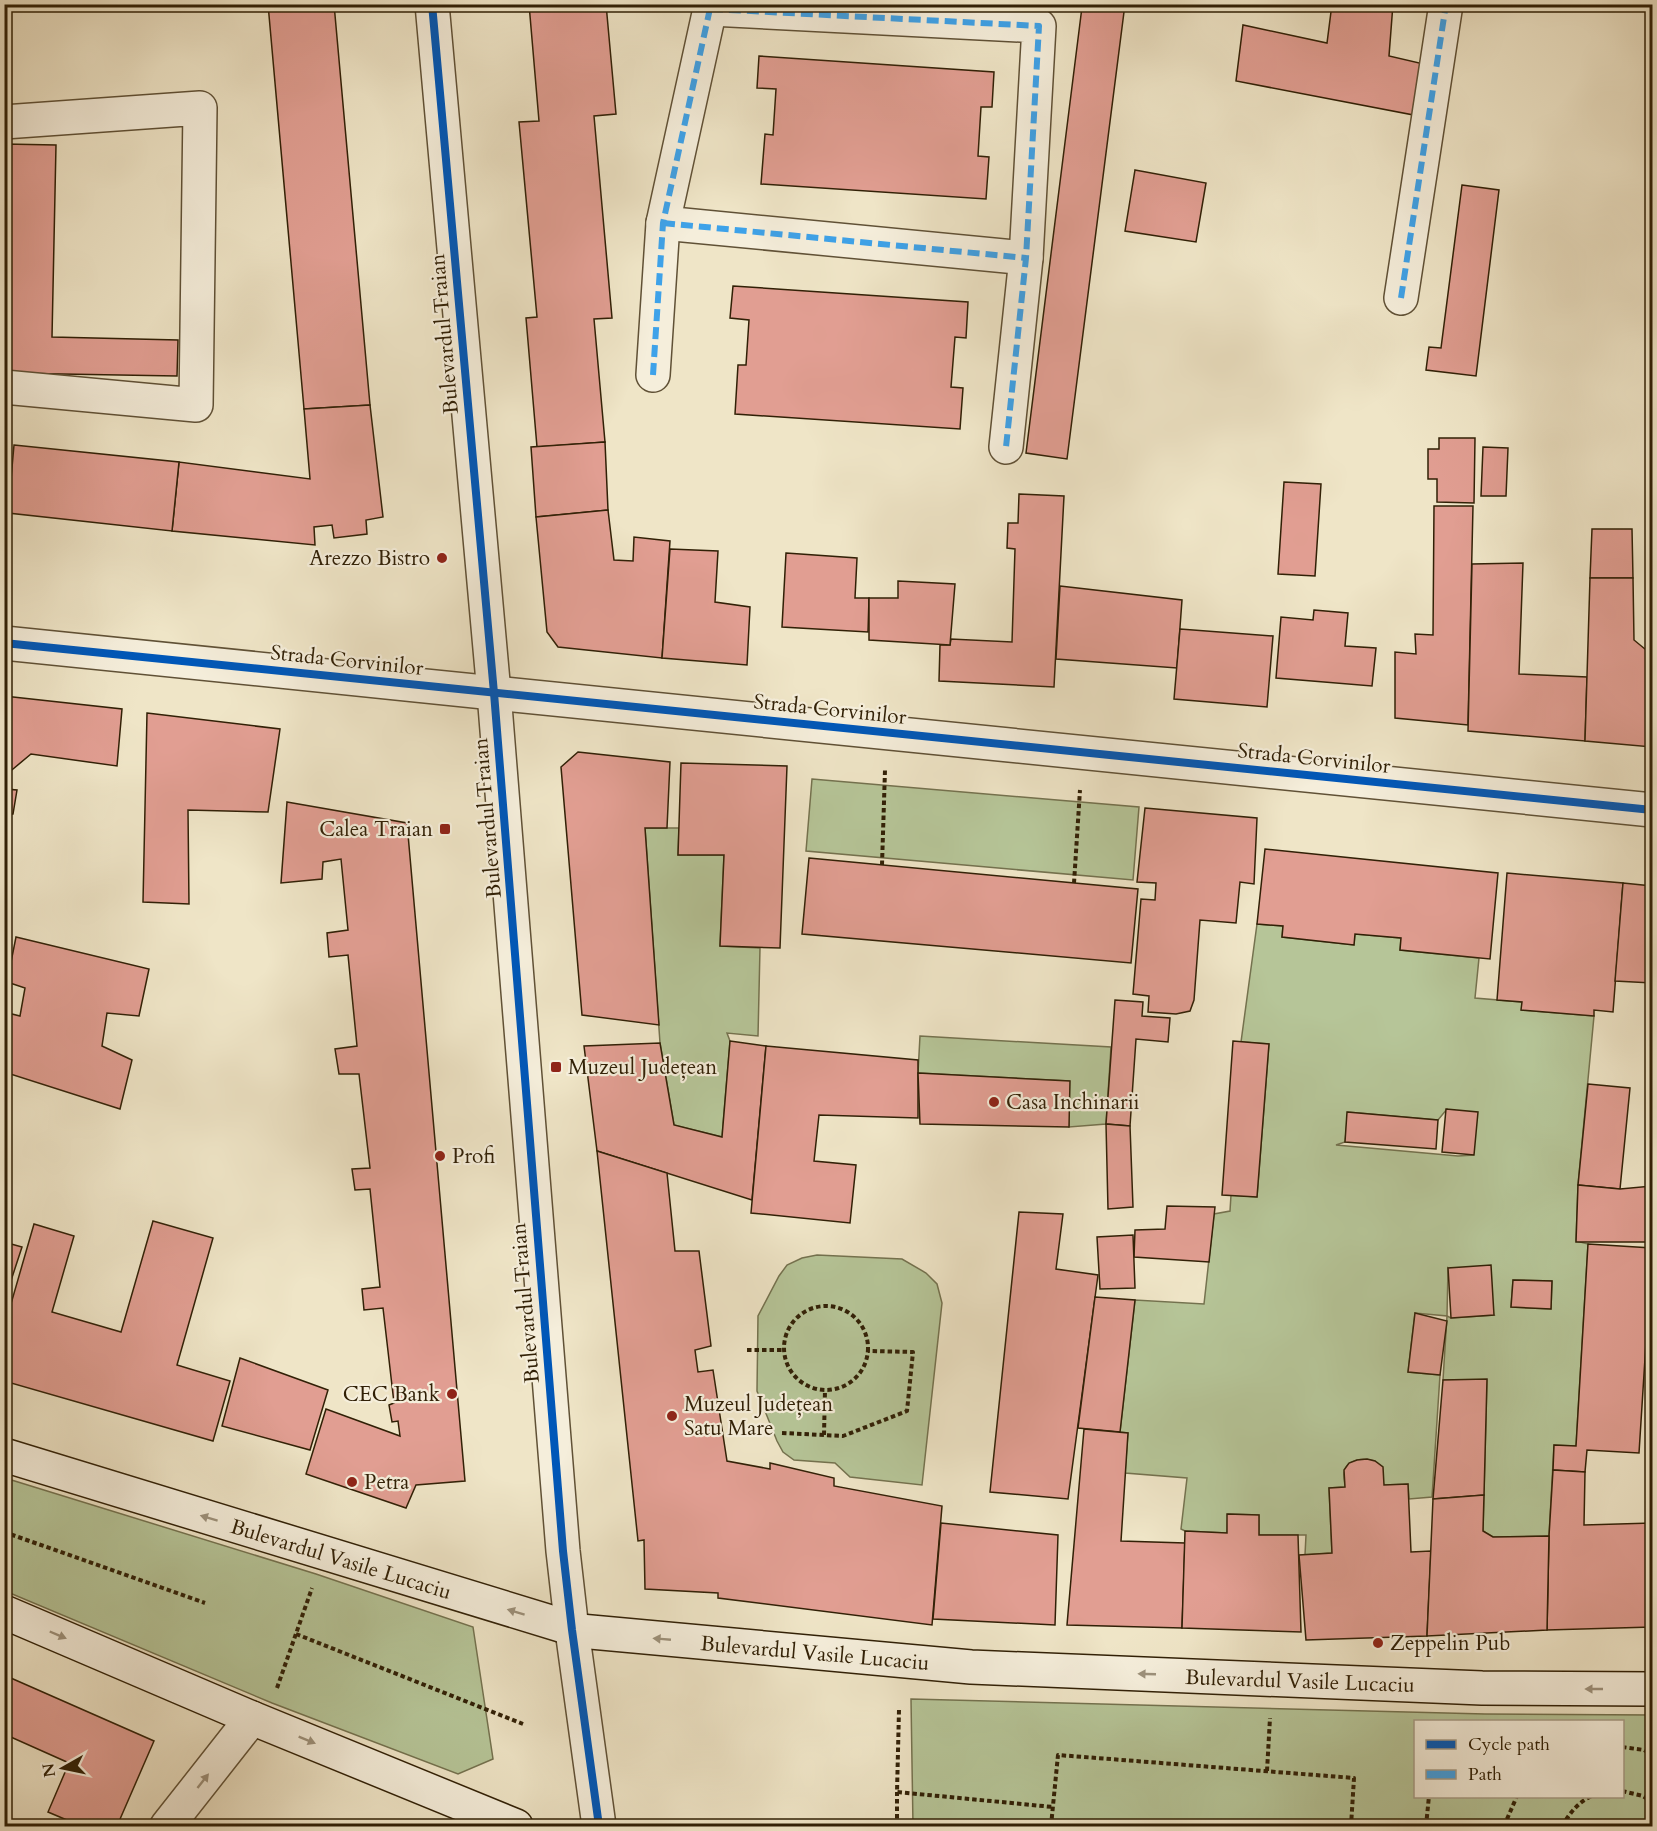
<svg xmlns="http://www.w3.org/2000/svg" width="1657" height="1831" font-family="Cardo,serif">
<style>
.green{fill:#b6c598;stroke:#74724f;stroke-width:1.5;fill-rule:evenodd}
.building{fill:#e19e92;stroke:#312006;stroke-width:1.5}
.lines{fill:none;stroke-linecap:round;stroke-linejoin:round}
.minor-casing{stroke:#605136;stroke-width:36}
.tertiary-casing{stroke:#605136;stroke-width:36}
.secondary-casing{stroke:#312006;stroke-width:36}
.path{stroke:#312006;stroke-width:4;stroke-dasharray:4.5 3;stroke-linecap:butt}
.minor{stroke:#f5eedb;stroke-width:33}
.tertiary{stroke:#f5eedb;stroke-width:33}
.secondary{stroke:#f5eedb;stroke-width:33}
.quiet{stroke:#3ea2e9;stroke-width:6;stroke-dasharray:12 6;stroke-linecap:butt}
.cycleway-casing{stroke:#f5eedb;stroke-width:11}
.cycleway{stroke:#0057b8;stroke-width:8}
.oneway{fill:#9d917b}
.poi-dot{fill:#8f2418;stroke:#f5eedb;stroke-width:2}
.labels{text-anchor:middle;stroke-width:4.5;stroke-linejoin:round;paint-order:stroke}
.street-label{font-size:21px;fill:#312006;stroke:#f5eedb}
.poi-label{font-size:21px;fill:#312006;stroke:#f5eedb;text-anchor:start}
</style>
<rect width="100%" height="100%" fill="#efe5c7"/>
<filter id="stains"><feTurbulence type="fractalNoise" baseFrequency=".00333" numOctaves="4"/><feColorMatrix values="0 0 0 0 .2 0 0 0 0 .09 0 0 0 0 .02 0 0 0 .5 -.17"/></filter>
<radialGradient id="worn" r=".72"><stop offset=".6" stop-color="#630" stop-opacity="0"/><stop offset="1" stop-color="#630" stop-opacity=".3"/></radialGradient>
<g class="green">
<polygon points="812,779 1139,807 1133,880 806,851"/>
<polygon points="645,828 679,828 678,855 724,855 720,946 760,948 758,1036 727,1033 730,1041 722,1137 674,1125 660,1043"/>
<path d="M 1257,924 L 1283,926 L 1282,937 L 1354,945 L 1355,934 L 1401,938 L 1400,950 L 1479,958 L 1475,998 L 1522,1002 L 1522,1010 L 1594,1016 L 1578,1185 L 1576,1241 L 1588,1244 L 1576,1446 L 1554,1445 L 1549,1536 L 1493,1537 L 1483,1531 L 1487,1380 L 1443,1380 L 1447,1316 L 1415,1313 L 1408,1372 L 1440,1375 L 1432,1497 L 1409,1499 L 1408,1484 L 1384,1485 L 1375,1461 C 1364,1458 1347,1458 1344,1472 C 1343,1476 1345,1483 1345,1487 L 1329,1488 L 1332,1553 L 1305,1555 L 1306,1535 L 1259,1535 L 1259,1515 L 1228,1514 L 1227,1533 L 1185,1531 L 1181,1529 L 1187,1478 L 1125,1473 L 1128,1433 L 1120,1432 L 1135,1300 L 1204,1304 L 1214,1214 L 1230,1211 L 1231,1195 L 1257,1197 L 1269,1044 L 1241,1042 ZM 1447,1109 L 1473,1155 L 1458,1156 L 1336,1145 L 1345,1142 L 1348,1112 L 1438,1120 ZM 1448,1268 L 1494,1315 L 1451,1318 L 1447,1316 ZM 1513,1280 L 1552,1281 L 1551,1309 L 1511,1307 Z"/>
<polygon points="920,1036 1111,1047 1106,1124 1069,1127 1069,1081 918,1073"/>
<polygon points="817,1255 902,1259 926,1273 937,1284 942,1303 922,1485 850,1477 835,1463 794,1460 783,1452 777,1441 757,1391 758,1316 779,1276 787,1265 802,1258"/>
<polygon points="5,1478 316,1574 473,1627 493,1759 458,1774 272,1703 5,1591"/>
<path d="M 911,1699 L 1485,1714 L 1652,1715 L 1652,1826 L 913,1826 ZM 1416,1722 L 1622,1722 L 1622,1796 L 1416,1796 Z"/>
</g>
<g class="building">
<polygon points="268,4 334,4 370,405 304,409"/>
<polygon points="529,4 606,4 616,114 594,116 612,318 594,319 605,442 537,447 526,318 537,317 519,122 539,121"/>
<polygon points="1061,4 1125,4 1067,459 1026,453 1082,7"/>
<polygon points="1332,4 1393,4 1389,56 1428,65 1419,116 1236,81 1243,25 1327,43"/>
<polygon points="759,56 994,72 992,107 981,107 978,156 989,157 986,199 761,184 765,134 773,135 776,89 757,88"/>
<polygon points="4,144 56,145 52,337 178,340 177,376 4,373"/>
<polygon points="1135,170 1206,183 1196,242 1125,231"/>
<polygon points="1462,185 1499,190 1476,376 1426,370 1429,347 1441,348"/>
<polygon points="733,286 968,302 966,338 955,337 951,387 963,388 960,429 735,414 738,365 746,365 749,320 730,318"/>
<polygon points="370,405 383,517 366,520 367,534 334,538 332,525 314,527 315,545 172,531 179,462 310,479 304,409"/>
<polygon points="1439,438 1475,438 1474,503 1437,502 1437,479 1428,479 1428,449 1439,449"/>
<polygon points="605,442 608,510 536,517 531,447"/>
<polygon points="14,445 179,462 172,531 8,513"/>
<polygon points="1483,447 1508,448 1506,496 1481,496"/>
<polygon points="1284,482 1321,484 1315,576 1278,574"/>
<polygon points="1019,494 1064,496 1054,687 939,681 940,645 950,645 951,639 1012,642 1015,549 1007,548 1008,523 1018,523"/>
<polygon points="1434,506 1473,506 1468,725 1395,718 1395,652 1416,654 1415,634 1433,635"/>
<polygon points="608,510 614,560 633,561 634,537 670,541 662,658 558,647 547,632 536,517"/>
<polygon points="1592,529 1632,529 1633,578 1590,578"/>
<polygon points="670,549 718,551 715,602 750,607 747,665 662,658"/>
<polygon points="786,553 857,558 855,598 869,598 868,632 782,627"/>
<polygon points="1523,563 1519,674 1587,677 1585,741 1468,731 1472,564"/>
<polygon points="1590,578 1633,578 1634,640 1651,654 1652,747 1585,741"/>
<polygon points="898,581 955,584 950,645 869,640 869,598 898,598"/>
<polygon points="1060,586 1182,600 1177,668 1056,659"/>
<polygon points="1314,610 1348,613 1345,646 1376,648 1372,686 1276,678 1281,617 1313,620"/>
<polygon points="1180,629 1273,636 1267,707 1174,699"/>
<polygon points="4,696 122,709 117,766 31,754 7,774 6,789 17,790 13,814 4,814"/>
<polygon points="147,713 280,729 268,812 188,810 189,904 143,902"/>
<polygon points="578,752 670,762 667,828 645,828 659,1025 582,1015 561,767"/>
<polygon points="681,763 787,766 780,948 720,946 724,855 678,855"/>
<polygon points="287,802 407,823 465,1481 416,1485 406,1508 306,1474 326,1409 400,1436 398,1421 392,1422 389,1405 394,1403 383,1308 364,1310 362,1289 380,1287 370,1189 355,1190 352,1169 370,1168 359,1074 339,1074 335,1049 357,1046 348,955 329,957 327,933 348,930 341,859 323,862 322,879 281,883"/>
<polygon points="1145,808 1257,818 1254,884 1240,882 1236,923 1200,920 1194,1000 1190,1011 1176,1014 1148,1012 1149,996 1133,994 1141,899 1155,900 1156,883 1137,882"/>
<polygon points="1265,849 1498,873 1490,959 1400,950 1401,938 1355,934 1354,945 1282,937 1283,926 1257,924"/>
<polygon points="809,858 1138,889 1131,963 802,934"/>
<polygon points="1507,873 1623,883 1613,1012 1594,1010 1594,1016 1521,1010 1522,1002 1497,1000"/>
<polygon points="1623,883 1652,886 1652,983 1615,981"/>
<polygon points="16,937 149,969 139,1016 107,1013 102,1046 132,1060 120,1109 4,1072 4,1012 20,1016 25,988 7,982"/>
<polygon points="1115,1000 1143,1002 1142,1016 1170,1018 1168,1042 1136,1039 1130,1126 1106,1124"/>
<polygon points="730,1041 766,1046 752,1200 597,1151 584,1046 660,1043 674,1125 722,1137"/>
<polygon points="1233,1041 1269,1044 1257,1197 1222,1195"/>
<polygon points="766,1046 918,1060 918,1118 819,1115 814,1161 856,1165 850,1223 751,1213"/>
<polygon points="918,1073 1070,1081 1069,1127 920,1124"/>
<polygon points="1588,1084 1630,1088 1620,1189 1578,1185"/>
<polygon points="1446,1109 1478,1112 1474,1155 1442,1152"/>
<polygon points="1347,1112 1438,1120 1436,1149 1345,1142"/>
<polygon points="1106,1124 1130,1126 1133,1207 1108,1209"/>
<polygon points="597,1151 667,1173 675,1251 699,1251 711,1346 695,1350 698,1372 713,1370 727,1461 770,1469 770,1463 834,1478 834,1486 942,1506 932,1625 718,1598 718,1593 645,1589 644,1540 638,1541"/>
<polygon points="1578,1185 1620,1189 1652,1186 1652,1242 1576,1242"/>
<polygon points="1167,1206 1215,1207 1209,1262 1134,1257 1135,1230 1165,1229"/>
<polygon points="1019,1212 1063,1214 1056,1269 1098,1275 1068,1499 990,1492"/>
<polygon points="153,1221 213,1238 177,1365 230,1381 213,1441 4,1381 4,1328 34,1224 74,1236 52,1312 121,1332"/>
<polygon points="1133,1235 1135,1288 1100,1289 1097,1237"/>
<polygon points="4,1242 22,1247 4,1302"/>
<polygon points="1588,1244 1652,1248 1639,1453 1587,1450 1585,1472 1553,1470 1554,1445 1576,1446"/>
<polygon points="1491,1265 1494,1315 1451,1318 1448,1268"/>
<polygon points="1513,1280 1552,1281 1551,1309 1511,1307"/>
<polygon points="1095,1297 1135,1300 1120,1432 1078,1428"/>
<polygon points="1415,1313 1447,1321 1440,1375 1408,1372"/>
<polygon points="240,1358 328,1390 310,1450 222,1426"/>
<polygon points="1487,1379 1484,1495 1433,1499 1443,1380"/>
<polygon points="1084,1429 1128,1433 1121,1541 1185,1543 1182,1628 1067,1625"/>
<polygon points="1367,1459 1375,1461 1383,1467 1384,1485 1408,1484 1411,1552 1431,1551 1427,1636 1306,1640 1299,1555 1332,1553 1329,1488 1345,1487 1344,1470 1349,1463 1357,1460"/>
<polygon points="1553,1470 1585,1472 1584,1525 1652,1523 1652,1627 1547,1630 1549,1536"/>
<polygon points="1484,1495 1483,1531 1493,1537 1549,1536 1547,1630 1427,1636 1433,1499"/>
<polygon points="1227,1514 1259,1515 1259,1535 1298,1535 1301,1632 1182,1628 1185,1531 1227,1533"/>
<polygon points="941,1523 1058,1535 1055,1625 933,1619"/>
<polygon points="4,1675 154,1741 117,1826 81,1826 48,1812 69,1763 4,1734"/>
</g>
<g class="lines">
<defs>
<g id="minor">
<polyline points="711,9 1039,26 1026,258 1006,447"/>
<polyline points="4,122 200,108 196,405 4,387"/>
<polyline points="663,223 1026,258"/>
<polyline points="1401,298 1446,4"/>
<polyline points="653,375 663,223 711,4"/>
<polyline points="4,643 494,693"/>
<polyline points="167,1826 252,1718"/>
</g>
<g id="tertiary">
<polyline points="432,4 494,693 563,1551 572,1630 599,1826"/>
<polyline points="494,693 1652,810"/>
</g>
<g id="secondary">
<polyline points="4,1455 580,1631 971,1667 1482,1688 1652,1689"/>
<polyline points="4,1612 252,1718 516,1826"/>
</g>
</defs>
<use href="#minor" class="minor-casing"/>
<use href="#tertiary" class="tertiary-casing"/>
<use href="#secondary" class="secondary-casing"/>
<g class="path">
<polyline points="882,865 885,770"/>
<polyline points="1074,883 1080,790"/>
<circle cx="826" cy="1348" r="42"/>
<polyline points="747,1350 785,1350"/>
<polyline points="782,1433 843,1436 907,1411 913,1352 868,1351"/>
<polyline points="824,1435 825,1390"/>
<polyline points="4,1532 205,1603"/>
<polyline points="296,1634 523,1724"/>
<polyline points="277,1688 312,1588"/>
<polyline points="899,1710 897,1792 1053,1807"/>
<polyline points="1622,1747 1644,1750 1652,1755"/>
<polyline points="1267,1771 1270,1718"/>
<polyline points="1622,1791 1643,1796 1652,1802"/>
<polyline points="897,1826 897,1792"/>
<polyline points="1051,1826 1058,1755 1354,1778 1351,1826"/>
<polyline points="1426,1826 1429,1796"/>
<polyline points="1504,1826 1517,1796"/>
<path d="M 1562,1826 C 1570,1813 1578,1802 1592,1796"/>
</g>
<use href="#minor" class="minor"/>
<use href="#tertiary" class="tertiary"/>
<use href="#secondary" class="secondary"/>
<g class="quiet">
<polyline points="711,9 1039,26 1026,258 1006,447"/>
<polyline points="663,223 1026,258"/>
<polyline points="1401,298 1446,4"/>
<polyline points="653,375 663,223 711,4"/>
</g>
<defs>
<g id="cycleway">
<polyline points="432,4 494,693 563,1551 572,1630 599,1826"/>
<polyline points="4,643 1652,810"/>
</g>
</defs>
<use href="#cycleway" class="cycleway-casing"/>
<use href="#cycleway" class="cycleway"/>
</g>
<defs><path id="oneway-solid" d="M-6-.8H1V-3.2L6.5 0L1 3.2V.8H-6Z" transform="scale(1.5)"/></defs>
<g class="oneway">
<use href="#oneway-solid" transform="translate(209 1518) rotate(-163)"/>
<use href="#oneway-solid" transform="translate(516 1612) rotate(-163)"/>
<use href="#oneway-solid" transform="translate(58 1635) rotate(23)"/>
<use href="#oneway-solid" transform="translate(662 1639) rotate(-175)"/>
<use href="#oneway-solid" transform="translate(1147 1674) rotate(-178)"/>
<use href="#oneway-solid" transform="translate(1594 1689) rotate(-180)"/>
<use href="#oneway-solid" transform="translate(307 1740) rotate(22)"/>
<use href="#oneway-solid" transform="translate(203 1781) rotate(-52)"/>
</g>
<g class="poi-dot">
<circle cx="442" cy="558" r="6"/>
<rect x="439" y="823" width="12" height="12" rx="3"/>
<rect x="550" y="1061" width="12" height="12" rx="3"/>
<circle cx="994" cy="1102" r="6"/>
<circle cx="440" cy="1156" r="6"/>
<circle cx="452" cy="1394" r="6"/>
<circle cx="672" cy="1416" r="6"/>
<circle cx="352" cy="1482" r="6"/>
<circle cx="1378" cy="1643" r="6"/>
</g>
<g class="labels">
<g class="street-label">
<text transform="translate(444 334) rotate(-95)" y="7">Bulevardul Traian</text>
<text transform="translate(347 660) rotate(6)" y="7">Strada Corvinilor</text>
<text transform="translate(830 709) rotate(6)" y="7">Strada Corvinilor</text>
<text transform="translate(1314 758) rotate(6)" y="7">Strada Corvinilor</text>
<text transform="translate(487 818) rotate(-95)" y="7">Bulevardul Traian</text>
<text transform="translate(525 1303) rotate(-95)" y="7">Bulevardul Traian</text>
<text transform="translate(341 1559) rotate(17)" y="7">Bulevardul Vasile Lucaciu</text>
<text transform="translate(815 1653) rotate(5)" y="7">Bulevardul Vasile Lucaciu</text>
<text transform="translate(1300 1681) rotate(2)" y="7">Bulevardul Vasile Lucaciu</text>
</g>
<g class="poi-label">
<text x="430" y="565" text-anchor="end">Arezzo Bistro</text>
<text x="433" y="836" text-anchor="end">Calea Traian</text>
<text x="568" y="1074">Muzeul Județean</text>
<text x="1006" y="1109">Casa Inchinarii</text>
<text x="452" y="1163">Profi</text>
<text x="440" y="1401" text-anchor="end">CEC Bank</text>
<text x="684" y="1411">Muzeul Județean<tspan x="684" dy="24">Satu Mare</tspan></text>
<text x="364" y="1489">Petra</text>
<text x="1390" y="1650">Zeppelin Pub</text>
</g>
</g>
<rect width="1657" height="1831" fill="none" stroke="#efe5c7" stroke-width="24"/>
<rect x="6" y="6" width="1645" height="1819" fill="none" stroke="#312006" stroke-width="3"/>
<rect x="12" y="12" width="1633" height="1807" fill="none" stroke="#312006" stroke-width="1.5"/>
<rect x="1414" y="1720" width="210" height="78" fill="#f5eedb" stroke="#a79c86" stroke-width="1.5"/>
<rect x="1426" y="1740" width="30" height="9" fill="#0057b8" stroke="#a79c86" stroke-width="1.5"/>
<text x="1468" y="1750" font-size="18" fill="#312006">Cycle path</text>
<rect x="1426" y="1770" width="30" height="9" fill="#3ea2e9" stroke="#a79c86" stroke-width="1.5"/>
<text x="1468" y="1780" font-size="18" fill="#312006">Path</text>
<g transform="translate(63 1768) rotate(261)" stroke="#f5eedb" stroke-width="4.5" paint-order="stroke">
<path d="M0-4.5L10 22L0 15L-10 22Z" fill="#312006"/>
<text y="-9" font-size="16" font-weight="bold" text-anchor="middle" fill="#312006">N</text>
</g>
<rect width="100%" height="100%" filter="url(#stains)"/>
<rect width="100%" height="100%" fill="url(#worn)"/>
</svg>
